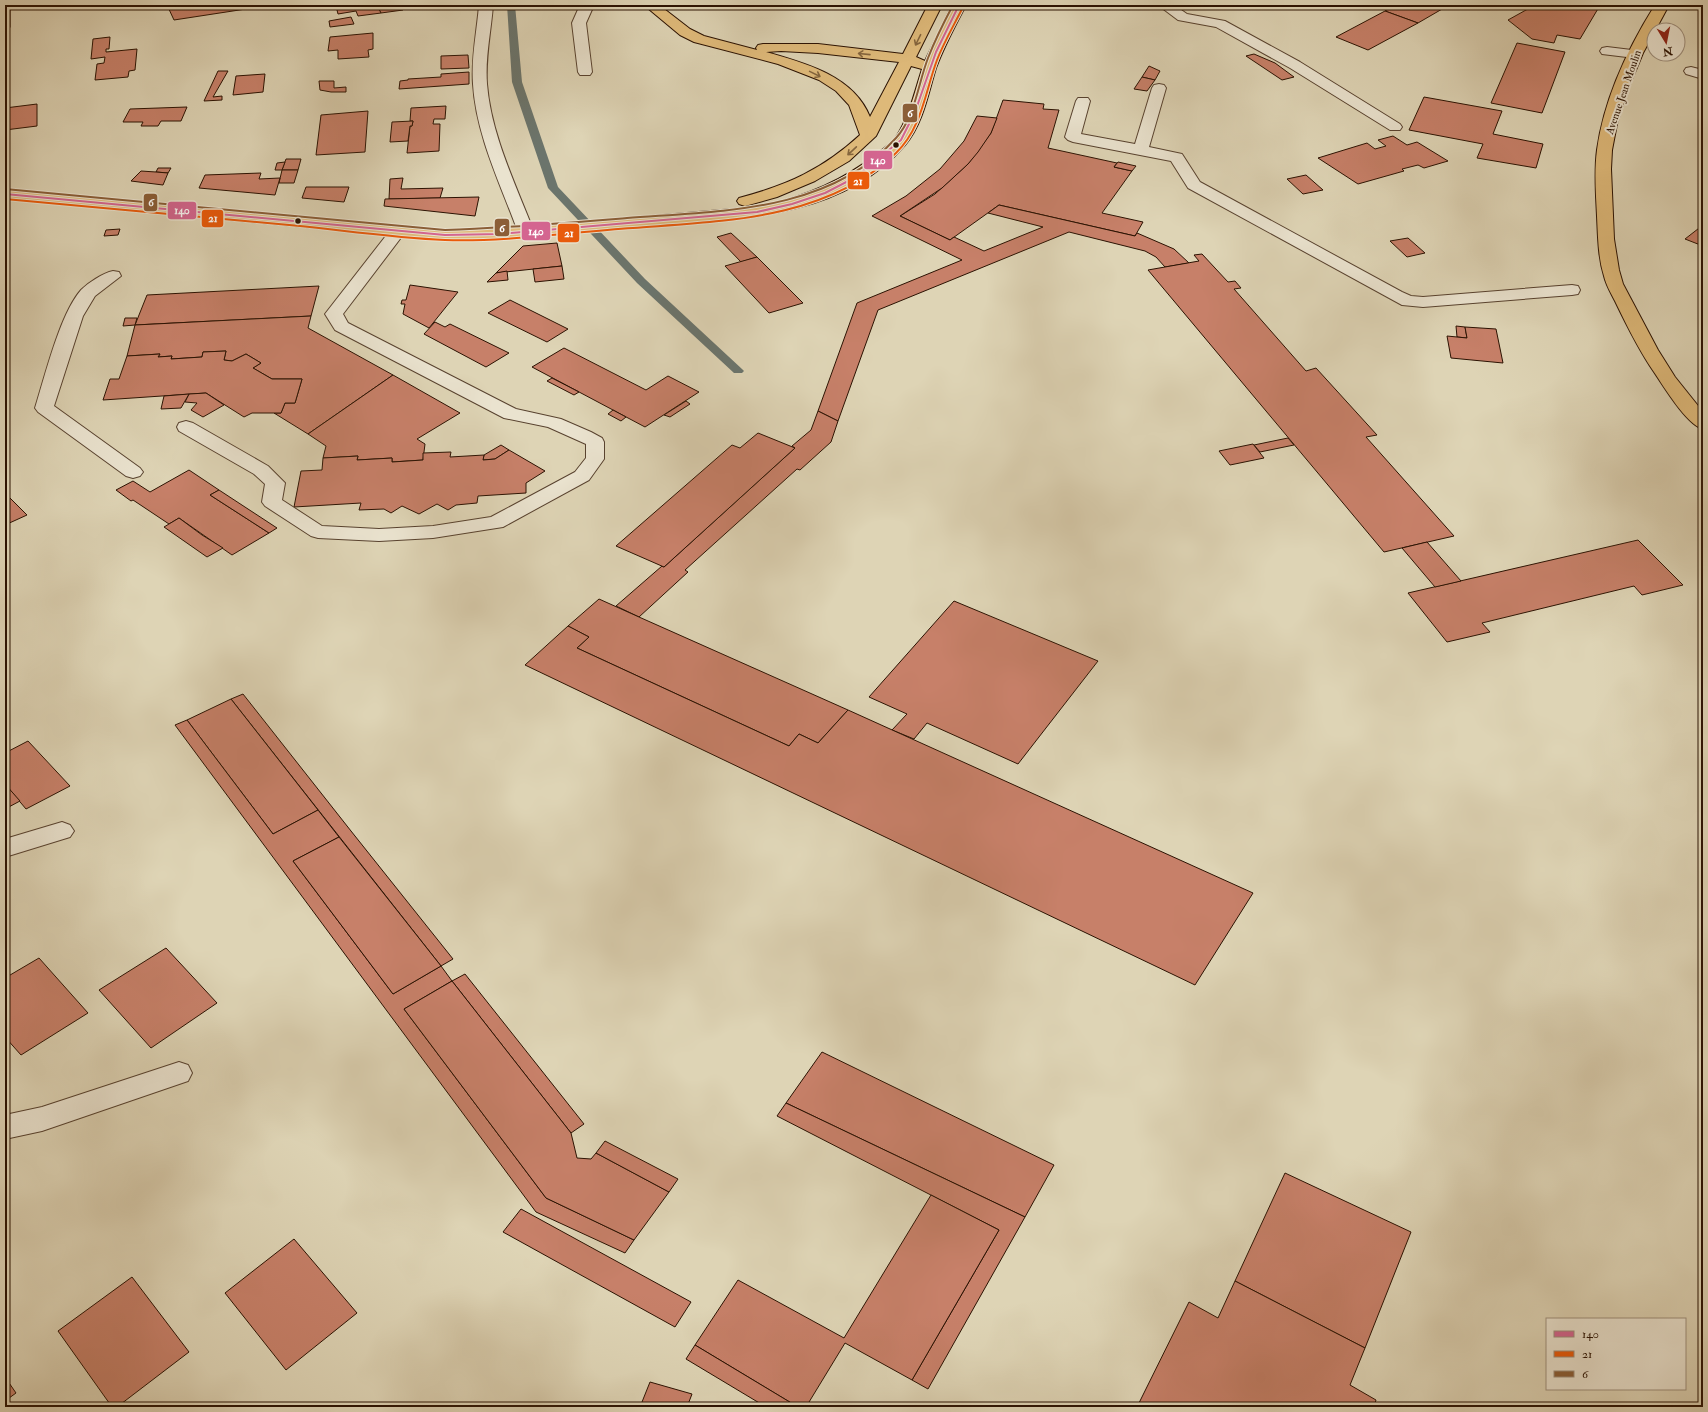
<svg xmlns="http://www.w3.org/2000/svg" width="1708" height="1412" font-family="'IM FELL Double Pica',serif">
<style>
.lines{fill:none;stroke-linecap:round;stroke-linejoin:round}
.stream{fill:#6b756d;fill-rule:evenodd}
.building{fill:#c78069;stroke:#2b1202}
.minor-casing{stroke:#58422f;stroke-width:2}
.major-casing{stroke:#2b1202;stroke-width:2}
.minor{fill:#eae3cf;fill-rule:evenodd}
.major{fill:#dfba7a;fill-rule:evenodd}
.bus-1-casing{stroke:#eae3cf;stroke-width:4}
.bus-2-casing{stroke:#eae3cf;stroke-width:4}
.bus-3-casing{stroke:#eae3cf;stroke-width:4}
.bus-1{stroke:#d46590;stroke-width:2}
.bus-2{stroke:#ea5b0b;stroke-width:2}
.bus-3{stroke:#8b5e37;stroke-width:2}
.oneway{stroke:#85663e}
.bus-dot{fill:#2b1202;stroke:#eae3cf;stroke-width:1.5}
.labels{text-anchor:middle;stroke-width:4;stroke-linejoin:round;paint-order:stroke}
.far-street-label{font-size:11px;fill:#2b1202;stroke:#eae3cf}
.line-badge{stroke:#eae3cf;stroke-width:1.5}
.badge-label{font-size:11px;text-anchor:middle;font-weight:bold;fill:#fff}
</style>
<rect width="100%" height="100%" fill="#ded4b5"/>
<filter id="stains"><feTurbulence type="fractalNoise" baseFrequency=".005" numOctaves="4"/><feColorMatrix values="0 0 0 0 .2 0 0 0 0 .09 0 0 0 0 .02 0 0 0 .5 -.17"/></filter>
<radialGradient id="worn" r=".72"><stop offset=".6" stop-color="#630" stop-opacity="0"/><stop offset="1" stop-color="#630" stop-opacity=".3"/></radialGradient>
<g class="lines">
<polygon class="stream" points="507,5 515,5 522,82 558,187 645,279 742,369 744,371 742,373 734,373 637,283 548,188 512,82"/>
</g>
<g class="building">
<rect x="5" y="5" width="5" height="22"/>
<polygon points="167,5 219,5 219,7 272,5 174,20"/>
<polygon points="326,5 378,5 381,13 358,16 356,11 338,14 336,6 329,7"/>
<polygon points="391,5 401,5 403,10 381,13 378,7"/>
<polygon points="1396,5 1449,5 1418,23 1385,11"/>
<polygon points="1535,5 1591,5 1599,7 1580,39 1557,35 1554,43 1532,39 1508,20"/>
<polygon points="1385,11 1418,23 1368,50 1336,37"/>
<polygon points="351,17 354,24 330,27 329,21"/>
<polygon points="373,33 373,49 368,50 369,57 338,59 338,50 328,51 330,37"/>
<polygon points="110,37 109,49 106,49 106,52 137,49 135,70 129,71 128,77 95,80 97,64 104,63 105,57 91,59 93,39"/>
<polygon points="1517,43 1565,52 1542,113 1491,103"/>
<polygon points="1254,54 1275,63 1294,77 1282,80 1246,56"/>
<polygon points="468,55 469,68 441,69 441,56"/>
<polygon points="1149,66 1160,71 1155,80 1142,77"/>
<polygon points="218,71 228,71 213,97 222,96 222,100 204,101"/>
<polygon points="469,72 469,84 399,89 400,81 408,80 408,79 441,77 441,74"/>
<polygon points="265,74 263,92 233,95 236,76"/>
<polygon points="1142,77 1155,80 1147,91 1134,89"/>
<polygon points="319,81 334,81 334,88 346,87 346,92 331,92 320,90"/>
<polygon points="1424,97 1502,111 1493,134 1543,144 1536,168 1477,158 1483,144 1409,130"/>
<polygon points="1003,100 1044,104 1043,109 1059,110 1048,148 1117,163 1114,167 1132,171 1102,213 1143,222 1135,236 999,205 950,240 900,216 935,194 968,164 991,133"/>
<polygon points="37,104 37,126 5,130 5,108"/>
<polygon points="446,106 445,119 434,119 433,124 440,124 439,151 407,153 410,126 412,126 413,121 410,121 411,108"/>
<polygon points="187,107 181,121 161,121 158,126 141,126 143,122 123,122 130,109"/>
<polygon points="368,111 365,152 316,155 321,115"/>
<polygon points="977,116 997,118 991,133 978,152 968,164 942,188 900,216 950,240 954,237 984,251 1043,227 988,213 999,205 1135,236 1137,233 1174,249 1189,263 1165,267 1156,257 1145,251 1069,232 878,310 838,421 818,411 857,303 962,260 872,216 906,196 940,169 964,141"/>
<polygon points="413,121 412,126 410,126 408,141 390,142 392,122"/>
<polygon points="1393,136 1407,145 1417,142 1448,161 1424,168 1418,165 1402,169 1404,171 1358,184 1318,158 1367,143 1375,149 1386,146 1378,140"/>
<polygon points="286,159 301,159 298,170 282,170"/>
<polygon points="285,162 282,170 275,170 277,163"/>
<polygon points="1118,162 1136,166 1132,171 1114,167"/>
<polygon points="158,168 171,168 168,173 156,172"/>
<polygon points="282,170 298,170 294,183 279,183"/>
<polygon points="141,171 156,172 168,173 163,185 131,181"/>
<polygon points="261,173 259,179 280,178 275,195 199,188 205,175"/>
<polygon points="1306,175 1323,190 1303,194 1287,179"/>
<polygon points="403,178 401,189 443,188 440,198 389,199 390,179"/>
<polygon points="306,187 349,187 344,202 302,198"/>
<polygon points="479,197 475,216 384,206 385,199"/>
<polygon points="1703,225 1703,246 1685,239"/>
<polygon points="120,229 118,235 104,236 106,230"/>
<polygon points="731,233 757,257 741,262 717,237"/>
<polygon points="1408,238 1425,253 1407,257 1390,241"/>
<polygon points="557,243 562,266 496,273 523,246"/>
<polygon points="1202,254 1228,282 1235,281 1241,288 1234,289 1306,371 1316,368 1377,435 1366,437 1454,536 1384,552 1148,270 1199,261 1194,255"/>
<polygon points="757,257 803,303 769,313 725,266"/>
<polygon points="562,266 564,279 535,282 533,269"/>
<polygon points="507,271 508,280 487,282 496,273"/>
<polygon points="410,285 458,292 429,328 403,314 405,304 401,304 402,300 406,300"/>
<polygon points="319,286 311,316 135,325 147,295"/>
<polygon points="510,300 568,329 547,342 488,313"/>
<polygon points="311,316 308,328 393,375 308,434 274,413 281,413 285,403 295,403 302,379 272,379 253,368 261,363 246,354 232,361 224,360 226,351 203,352 202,357 171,359 172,356 158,357 160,354 127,356 135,325"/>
<polygon points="125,318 137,318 135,325 123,326"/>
<polygon points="435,322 445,327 450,324 509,353 486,367 424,334"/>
<polygon points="1456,326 1465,327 1467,338 1457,337"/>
<polygon points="1465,327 1496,329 1503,363 1451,358 1447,336 1467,338"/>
<polygon points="564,348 646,390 668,376 699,392 645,427 532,367"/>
<polygon points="226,351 224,360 232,361 246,354 261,363 253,368 272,379 302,379 295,403 285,403 281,413 252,413 244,417 206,393 103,400 110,379 119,379 127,356 160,354 158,357 172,356 171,359 202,357 203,352"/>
<polygon points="393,375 460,413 417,439 425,444 423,460 392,462 392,458 357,460 358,456 323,458 326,446 308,434"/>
<polygon points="552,378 579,392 574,395 547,381"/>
<polygon points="206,393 224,405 203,417 191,410 197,403 185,402 189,394"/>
<polygon points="189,394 181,408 161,409 164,396"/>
<polygon points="686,401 690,404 670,417 664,415"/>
<polygon points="613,410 626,417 621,421 608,414"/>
<polygon points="818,411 838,421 831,442 800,470 797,469 685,570 688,572 639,617 616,606 662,566 664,567 795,448 792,446 811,430"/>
<polygon points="758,433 795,448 664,567 616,546 732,445 740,448"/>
<polygon points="1288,438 1294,445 1260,452 1254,445"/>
<polygon points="1253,444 1264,458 1230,465 1219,451"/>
<polygon points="501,445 509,450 495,459 483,460 484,455"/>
<polygon points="509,450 545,471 526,483 526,493 478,496 477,503 456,505 448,510 437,504 419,514 402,506 391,513 384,509 359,510 361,503 294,507 301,471 322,470 323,458 358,456 357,460 392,458 392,462 423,460 423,453 451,452 450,457 484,455 483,460 495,459"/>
<polygon points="189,470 219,490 210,495 269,533 232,555 179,518 169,524 133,500 131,501 116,490 133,481 150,492"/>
<polygon points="219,490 277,528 269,533 210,495"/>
<polygon points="5,493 27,515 5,525"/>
<polygon points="179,518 202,535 223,548 207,557 164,527"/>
<polygon points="1638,540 1683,585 1642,595 1634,586 1482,623 1490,632 1447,642 1408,593"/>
<polygon points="1427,542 1461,581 1435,587 1402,548"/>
<polygon points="599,599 639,617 848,710 818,743 799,734 789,746 577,648 589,637 568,626"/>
<polygon points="954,601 1098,661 1018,764 927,723 914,739 892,730 907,714 869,697"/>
<polygon points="568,626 589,637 577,648 789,746 799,734 818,743 848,710 1253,893 1195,985 525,665"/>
<polygon points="243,694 351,831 453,959 441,966 231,699"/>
<polygon points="231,699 318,810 273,834 187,720"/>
<polygon points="187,720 273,834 318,810 339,837 293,861 393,994 441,966 452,981 404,1009 546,1198 634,1240 625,1253 536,1212 175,725"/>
<polygon points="28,741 70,786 26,809 5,784 5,753"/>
<polygon points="5,784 20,801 5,809"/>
<polygon points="339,837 441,966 393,994 293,861"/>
<polygon points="166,948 217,1003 151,1048 99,990"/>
<polygon points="39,958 88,1013 21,1055 5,1037 5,978"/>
<polygon points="465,974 584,1124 571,1133 452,981"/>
<polygon points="452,981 571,1133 577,1158 591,1159 596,1153 669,1192 634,1240 546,1198 404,1009"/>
<polygon points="822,1052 1054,1165 1025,1217 786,1103"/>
<polygon points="786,1103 1025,1217 928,1389 912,1380 999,1230 777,1116"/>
<polygon points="605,1141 678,1179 669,1192 596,1153"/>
<polygon points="1285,1173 1411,1232 1365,1348 1235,1281"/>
<polygon points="931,1195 999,1230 912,1380 845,1343 806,1407 798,1407 695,1345 738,1280 844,1338"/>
<polygon points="521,1209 691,1302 675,1327 503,1232"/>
<polygon points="294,1239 357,1313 286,1370 225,1293"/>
<polygon points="132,1277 189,1352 117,1407 112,1407 58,1331"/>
<polygon points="1235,1281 1365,1348 1350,1385 1376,1400 1374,1407 1137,1407 1189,1302 1218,1318"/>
<polygon points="695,1345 798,1407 766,1407 686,1359"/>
<polygon points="5,1377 16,1393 5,1401"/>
<polygon points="650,1382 692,1394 687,1407 640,1407"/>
</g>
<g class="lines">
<defs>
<g id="minor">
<path d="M 479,5 L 493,5 C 491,32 485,57 487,84 C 491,135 516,185 534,232 L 532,235 L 526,237 L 520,235 L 518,232 C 501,185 476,135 473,84 C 471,57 477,31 479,5 Z"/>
<polygon points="580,5 594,5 586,23 592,72 590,75 580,75 578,72 572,23"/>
<polygon points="1158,5 1174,5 1187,14 1225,21 1300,62 1400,124 1402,127 1400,130 1390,130 1290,68 1216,27 1178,20"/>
<polygon points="1607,47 1640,51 1642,54 1640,57 1635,58 1602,54 1600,51 1602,48"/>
<polygon points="1691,67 1703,70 1703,79 1686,74 1684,71 1686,68"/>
<polygon points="1159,84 1164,85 1166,88 1149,147 1182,154 1200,182 1402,292 1411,296 1423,297 1572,285 1578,286 1580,290 1578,294 1572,295 1423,307 1402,305 1188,188 1171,161 1073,142 1068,140 1065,137 1076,101 1078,98 1088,98 1090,101 1081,134 1135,144 1152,88 1154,85"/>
<polygon points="398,226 404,228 406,231 343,314 348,323 516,409 561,419 591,432 602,438 604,442 604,459 589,480 503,527 433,538 379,541 318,538 311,536 265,506 262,502 265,484 254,474 179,431 177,427 179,423 186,421 193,423 268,466 285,483 282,500 322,526 379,529 433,526 491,517 575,472 586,458 586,444 548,427 504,418 335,330 325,314 392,228"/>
<path d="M 113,271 L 119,272 L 121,276 L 95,296 L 83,316 L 54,406 L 140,468 L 143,472 L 140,476 L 133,478 L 126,476 L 38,412 L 35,408 C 45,376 60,314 81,290 C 88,283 103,273 113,271 Z"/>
<polygon points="62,822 70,825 74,831 70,837 5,857 5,839"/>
<polygon points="179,1062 188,1065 192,1073 188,1081 42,1131 5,1139 5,1115 42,1107"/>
</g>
<g id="major">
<path d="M 644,5 L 659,5 L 690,29 L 704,36 L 757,50 L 756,48 L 758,45 L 763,44 L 818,44 L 903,54 L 928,5 L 942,5 L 916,57 L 925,61 L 952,5 L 966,5 C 955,26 944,46 936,68 C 928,94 923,124 905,145 C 838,223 722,220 629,228 C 568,233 507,239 445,240 L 5,199 L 5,189 L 445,230 L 500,229 L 757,207 C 801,198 840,183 875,155 C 882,150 891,144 896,137 C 909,117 915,91 922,69 L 911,66 L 876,136 L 849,161 L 815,181 L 777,197 L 745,206 L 739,204 L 737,201 L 739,198 C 788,185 823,169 860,135 L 849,105 L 836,91 L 819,80 L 778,64 L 694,42 L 680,35 ZM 781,51 L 818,53 L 899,62 L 870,117 C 854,76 805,63 766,52 Z"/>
<path d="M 1655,5 L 1669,5 L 1643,53 L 1628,89 L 1617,124 L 1612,150 L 1611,169 L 1614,239 L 1619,270 L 1623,284 L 1658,350 L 1675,377 L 1703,412 L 1703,429 C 1687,425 1664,387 1654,372 C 1639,350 1627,326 1615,301 C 1611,293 1606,285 1604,276 C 1598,257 1598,236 1597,216 C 1596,194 1594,172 1597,150 C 1604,99 1628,48 1655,5 Z"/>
</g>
</defs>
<use href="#minor" class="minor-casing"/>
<use href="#major" class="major-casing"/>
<use href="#minor" class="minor"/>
<use href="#major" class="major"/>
<defs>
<polyline id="bus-1" points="5,194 445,235 500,234 757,212 792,204 825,193 856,177 901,140 915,112 936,52 959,5"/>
<path id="bus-2" d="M 5,199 C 103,208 202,217 300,226 C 348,231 397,238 445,240 C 507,242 571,232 633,228 C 724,221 826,220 896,153 C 922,128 925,92 937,60 C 944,42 954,25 963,7"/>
<path id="bus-3" d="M 5,189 L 445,230 C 506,228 566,223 627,218 C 719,211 829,213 896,138 C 915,117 918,84 928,58 C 935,40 944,22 953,5"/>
</defs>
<use href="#bus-1" class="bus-1-casing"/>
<use href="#bus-2" class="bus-2-casing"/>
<use href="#bus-3" class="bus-3-casing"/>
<use href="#bus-1" class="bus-1"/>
<use href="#bus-2" class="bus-2"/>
<use href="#bus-3" class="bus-3"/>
</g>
<defs><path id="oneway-shaft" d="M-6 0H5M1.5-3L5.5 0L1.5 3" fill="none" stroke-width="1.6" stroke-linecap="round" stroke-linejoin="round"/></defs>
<g class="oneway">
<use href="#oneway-shaft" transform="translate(918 40) rotate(116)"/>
<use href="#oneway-shaft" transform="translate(864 54) rotate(-174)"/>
<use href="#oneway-shaft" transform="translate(815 74) rotate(26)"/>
<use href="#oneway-shaft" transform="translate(852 151) rotate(137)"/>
</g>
<g class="bus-dot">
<circle cx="896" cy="145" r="3.5"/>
<circle cx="298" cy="221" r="3.5"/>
</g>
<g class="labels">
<g class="far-street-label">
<text transform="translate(1623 92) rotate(-71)" y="4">Avenue Jean Moulin</text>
</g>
</g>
<g class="line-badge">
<rect x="902" y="103" width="16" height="20" rx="4" fill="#8b5e37"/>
<rect x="863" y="150" width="30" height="20" rx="4" fill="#d46590"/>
<rect x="847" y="171" width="23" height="19" rx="4" fill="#ea5b0b"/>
<rect x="143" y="193" width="15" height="19" rx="4" fill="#8b5e37"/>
<rect x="167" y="201" width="30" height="19" rx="4" fill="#d46590"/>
<rect x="201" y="209" width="23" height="19" rx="4" fill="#ea5b0b"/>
<rect x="494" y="218" width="16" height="19" rx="4" fill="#8b5e37"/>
<rect x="521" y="221" width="30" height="20" rx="4" fill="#d46590"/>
<rect x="557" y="223" width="23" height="20" rx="4" fill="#ea5b0b"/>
</g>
<g class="badge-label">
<text x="910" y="117">6</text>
<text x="878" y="164">140</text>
<text x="858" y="185">21</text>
<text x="151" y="206">6</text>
<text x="182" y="214">140</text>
<text x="213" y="222">21</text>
<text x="502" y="232">6</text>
<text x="536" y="235">140</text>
<text x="569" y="237">21</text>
</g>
<rect width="1708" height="1412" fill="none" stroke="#ded4b5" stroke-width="20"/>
<rect x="6" y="6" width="1696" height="1400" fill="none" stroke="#2b1202" stroke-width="2"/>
<rect x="10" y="10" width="1688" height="1392" fill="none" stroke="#2b1202"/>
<rect x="1546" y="1318" width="140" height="72" fill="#eae3cf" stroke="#9e8f7d"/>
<rect x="1554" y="1331" width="20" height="6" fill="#d46590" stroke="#9e8f7d"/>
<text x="1582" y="1338" font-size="12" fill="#2b1202">140</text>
<rect x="1554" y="1351" width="20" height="6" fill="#ea5b0b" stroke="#9e8f7d"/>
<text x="1582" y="1358" font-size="12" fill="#2b1202">21</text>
<rect x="1554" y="1371" width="20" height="6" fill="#8b5e37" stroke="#9e8f7d"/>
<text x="1582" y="1378" font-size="12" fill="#2b1202">6</text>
<g transform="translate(1666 42) rotate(170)"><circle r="19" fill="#eae3cf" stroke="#9e8f7d"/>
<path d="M0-3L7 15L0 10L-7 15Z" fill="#8f2418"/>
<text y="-6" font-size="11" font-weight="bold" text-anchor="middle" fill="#2b1202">N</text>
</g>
<rect width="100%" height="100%" filter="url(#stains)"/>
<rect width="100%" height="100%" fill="url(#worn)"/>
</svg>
